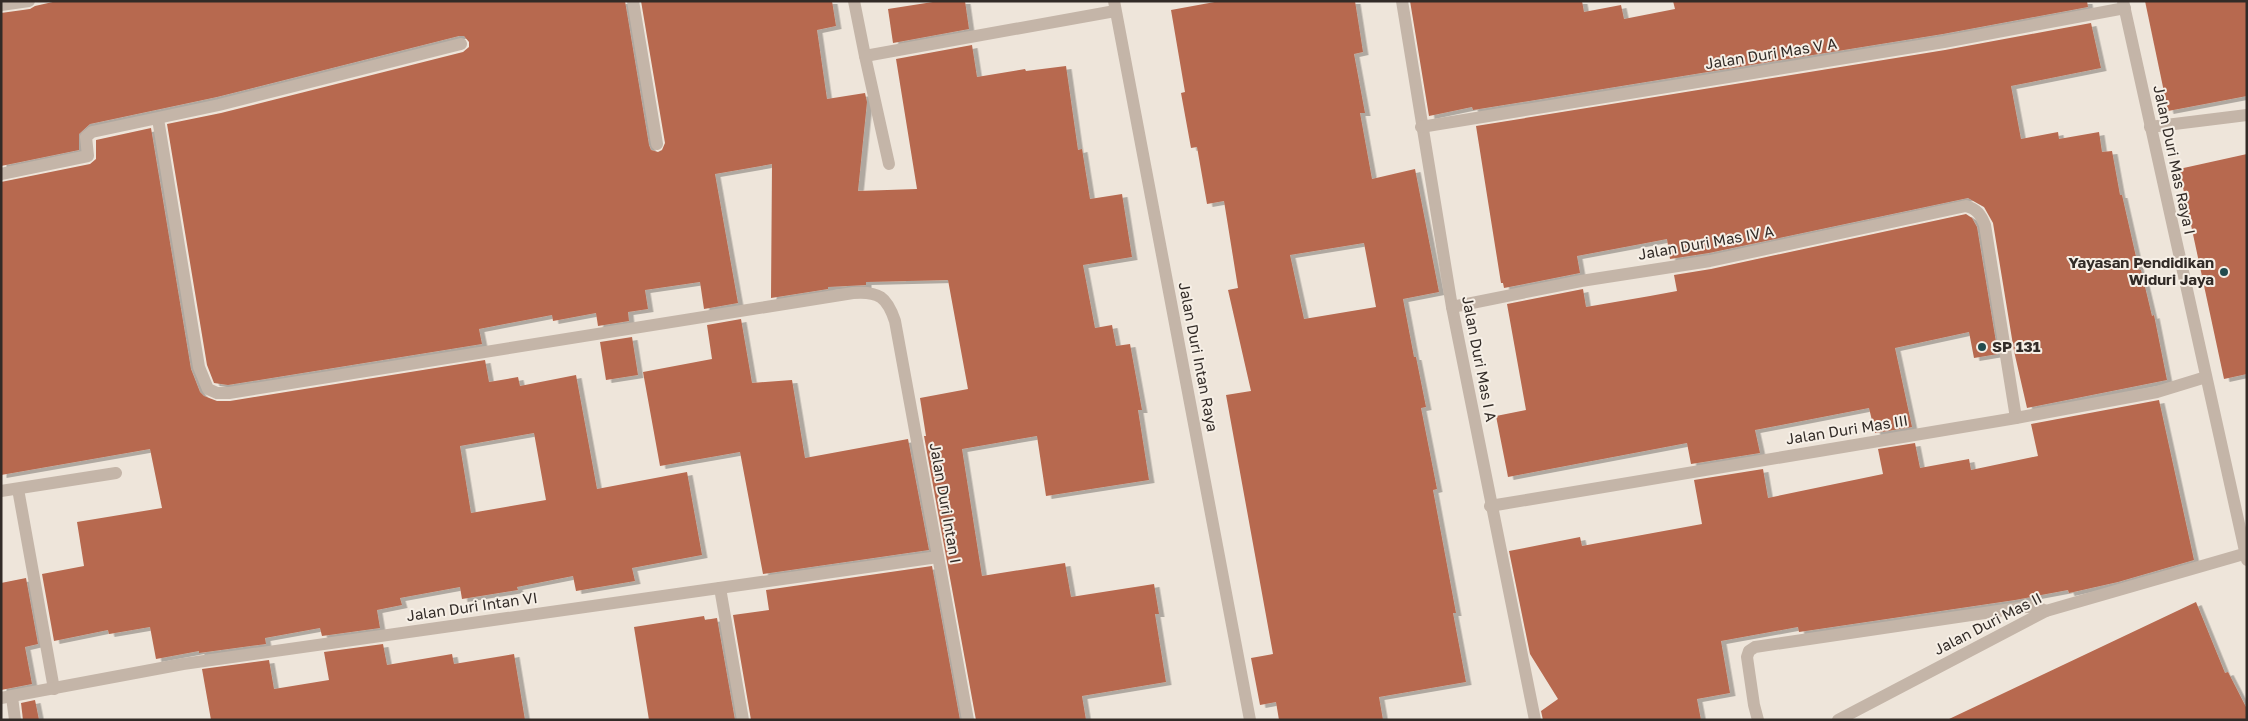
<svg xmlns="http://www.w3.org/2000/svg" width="2248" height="721" font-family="'Golos Text',sans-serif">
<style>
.building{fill:#b7694f;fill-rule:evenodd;filter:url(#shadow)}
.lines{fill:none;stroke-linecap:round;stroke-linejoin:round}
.minor{stroke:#c4b5a8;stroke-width:12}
.poi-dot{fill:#224b4e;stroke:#f6efe6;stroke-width:2}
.labels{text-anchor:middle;stroke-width:4;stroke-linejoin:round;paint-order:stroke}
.street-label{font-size:15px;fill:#322b27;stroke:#f6efe6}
.poi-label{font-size:15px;font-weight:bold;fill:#322b27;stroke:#f6efe6;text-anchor:end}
</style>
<defs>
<filter id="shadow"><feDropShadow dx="5.5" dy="3" stdDeviation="0" flood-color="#0004"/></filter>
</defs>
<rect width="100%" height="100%" fill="#eee5da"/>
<g class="building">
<polygon points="57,1 625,1 649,145 651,150 658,152 662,150 665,143 641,1 832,1 836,26 817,30 827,99 865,93 867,102 858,191 917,189 896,59 972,45 977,77 1025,69 1026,71 1066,66 1078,150 1082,149 1090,199 1122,194 1132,257 1083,265 1095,328 1112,325 1116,346 1130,344 1142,410 1138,410 1149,480 1046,496 1037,436 962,449 982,576 1065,563 1071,597 1154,584 1159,614 1155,614 1166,682 1082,696 1086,720 976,720 924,436 926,436 920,398 968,389 948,280 866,282 866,285 828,287 828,289 771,298 772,164 715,174 738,303 704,309 700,282 645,290 648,309 628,312 629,321 598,326 596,313 553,321 552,315 479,329 482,344 228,385 214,383 207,365 167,124 221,113 463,52 469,47 469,42 464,36 459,36 217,97 90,124 79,134 79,150 1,166 1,13 30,9 35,6"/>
<polygon points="939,1 965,1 969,29 893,43 888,9"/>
<path d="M 1220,1 L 1355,1 L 1363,52 L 1354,54 L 1365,113 L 1360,113 L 1372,179 L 1415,169 L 1439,292 L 1403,299 L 1414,357 L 1416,357 L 1426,407 L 1421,408 L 1437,489 L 1433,490 L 1456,613 L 1453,613 L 1466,682 L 1379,697 L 1383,720 L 1279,720 L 1276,702 L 1260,705 L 1251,658 L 1273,654 L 1226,395 L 1251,391 L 1228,290 L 1238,288 L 1224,201 L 1207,204 L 1197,147 L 1191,148 L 1181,93 L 1185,92 L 1171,10 ZM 1364,243 L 1376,307 L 1304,319 L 1290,255 Z"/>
<polygon points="1410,1 1582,1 1584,12 1621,5 1624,19 1675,9 1673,1 2087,1 2088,7 1943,34 1473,110 1472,107 1429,116"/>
<polygon points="2145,1 2247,1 2247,96 2168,111"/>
<polygon points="2091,23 2101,68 2011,86 2021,139 2058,132 2059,139 2099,132 2102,152 2112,151 2120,195 2122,195 2139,270 2141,270 2152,316 2154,315 2167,380 2027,408 2014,351 1993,223 1984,207 1968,198 1709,253 1670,259 1667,239 1641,244 1577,256 1580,273 1504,288 1503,283 1501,283 1476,126 1945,50"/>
<path d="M 151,128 L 191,369 L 200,392 L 204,396 L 217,401 L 230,401 L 485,360 L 489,382 L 518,377 L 520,386 L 576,375 L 597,489 L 687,472 L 702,555 L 632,568 L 635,581 L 576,591 L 573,576 L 517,587 L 518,590 L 462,599 L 460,587 L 400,598 L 402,605 L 377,610 L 380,628 L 322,636 L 320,628 L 265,638 L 266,644 L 199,653 L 199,651 L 156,659 L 150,627 L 109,634 L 108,630 L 54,641 L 42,574 L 84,566 L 77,522 L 162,508 L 150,449 L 1,475 L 1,182 L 90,164 L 96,159 L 96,140 ZM 534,433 L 546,500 L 471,513 L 460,446 Z"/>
<polygon points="2247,154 2247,374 2224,379 2179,169"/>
<polygon points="1966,214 1972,218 1977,227 1998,354 1974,358 1969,332 1895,348 1912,427 1875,433 1869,408 1755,430 1760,453 1691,464 1687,443 1508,477 1496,416 1526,410 1507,304 1583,289 1586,307 1650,296 1677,291 1674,275 1711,269"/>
<polygon points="741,319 752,383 792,380 805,458 908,439 929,550 763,574 740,452 660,466 643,372 712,359 707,325"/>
<polygon points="632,337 638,375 606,380 600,342"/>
<polygon points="2159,400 2194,560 2118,582 2069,593 2068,590 2015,600 1799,632 1798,627 1721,641 1730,693 1697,699 1701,720 1543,720 1541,711 1558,699 1530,654 1509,551 1580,537 1582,546 1702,524 1694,480 1763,469 1768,498 1883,474 1878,449 1915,443 1920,468 1969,459 1971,470 2038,456 2031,424"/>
<polygon points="932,566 960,720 751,720 733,615 769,610 766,590"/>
<polygon points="26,578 38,644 25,647 32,684 1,690 1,583"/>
<polygon points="2196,602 2225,673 2228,672 2247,709 2247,720 1947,720"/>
<polygon points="704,616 705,620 717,618 735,720 649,720 634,627"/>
<polygon points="383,644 387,665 452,654 454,664 514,654 525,720 211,720 202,669 269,660 274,689 329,680 324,652"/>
<polygon points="35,700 39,720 23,720 21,703"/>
</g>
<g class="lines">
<g class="minor">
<polyline points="633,1 657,144"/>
<polyline points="854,1 865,56 1115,11"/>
<polyline points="1114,1 1250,720"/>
<polyline points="1402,1 1452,307 1535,720"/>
<polyline points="2123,1 2247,560"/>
<polyline points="1,5 29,1"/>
<polyline points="865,56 889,164"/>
<path d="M 158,119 L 199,367 L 208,389 L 217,393 L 229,393 L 853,293 C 879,291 887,297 895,321 L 968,720"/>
<polyline points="1421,127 1944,42 2125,8"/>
<polyline points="2150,127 2247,115"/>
<polyline points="1,174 88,156 86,137 92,132 219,105 461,44"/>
<path d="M 1452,307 L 1581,281 L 1710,261 L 1966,206 C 1977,209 1981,215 1985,225 L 2016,418"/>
<polyline points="18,489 54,689"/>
<polyline points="1,491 116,473"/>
<polyline points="1490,506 2016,418 2157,392 2206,377"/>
<polyline points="720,588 743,720"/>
<polyline points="12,697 15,720"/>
<polyline points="1,698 183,664 938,557"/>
<polyline points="1758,720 1754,705 1747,657 1749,651 1755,647 2025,607 2037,607 2046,611"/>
<polyline points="1838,720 2046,611 2247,553"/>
</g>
</g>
<g class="poi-dot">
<circle cx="2224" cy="272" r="5"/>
<circle cx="1982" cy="347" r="5"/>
</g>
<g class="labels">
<g class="street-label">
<text transform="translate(1771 54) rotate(-9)" y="5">Jalan Duri Mas V A</text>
<text transform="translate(2174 160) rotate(78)" y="5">Jalan Duri Mas Raya I</text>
<text transform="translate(1706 243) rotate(-10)" y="5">Jalan Duri Mas IV A</text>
<text transform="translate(1198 357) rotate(79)" y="5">Jalan Duri Intan Raya</text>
<text transform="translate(1479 359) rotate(79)" y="5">Jalan Duri Mas I A</text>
<text transform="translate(1847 430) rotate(-9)" y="5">Jalan Duri Mas III</text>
<text transform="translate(945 503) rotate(80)" y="5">Jalan Duri Intan I</text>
<text transform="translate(472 607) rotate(-8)" y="5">Jalan Duri Intan VI</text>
<text transform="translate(1988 624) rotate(-27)" y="5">Jalan Duri Mas II</text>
</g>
<g class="poi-label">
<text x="2214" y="268">Yayasan Pendidikan<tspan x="2214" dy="17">Widuri Jaya</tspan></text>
<text x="1992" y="352" text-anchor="start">SP 131</text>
</g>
</g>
<rect width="2248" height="721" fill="none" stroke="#322b27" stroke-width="5"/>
</svg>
